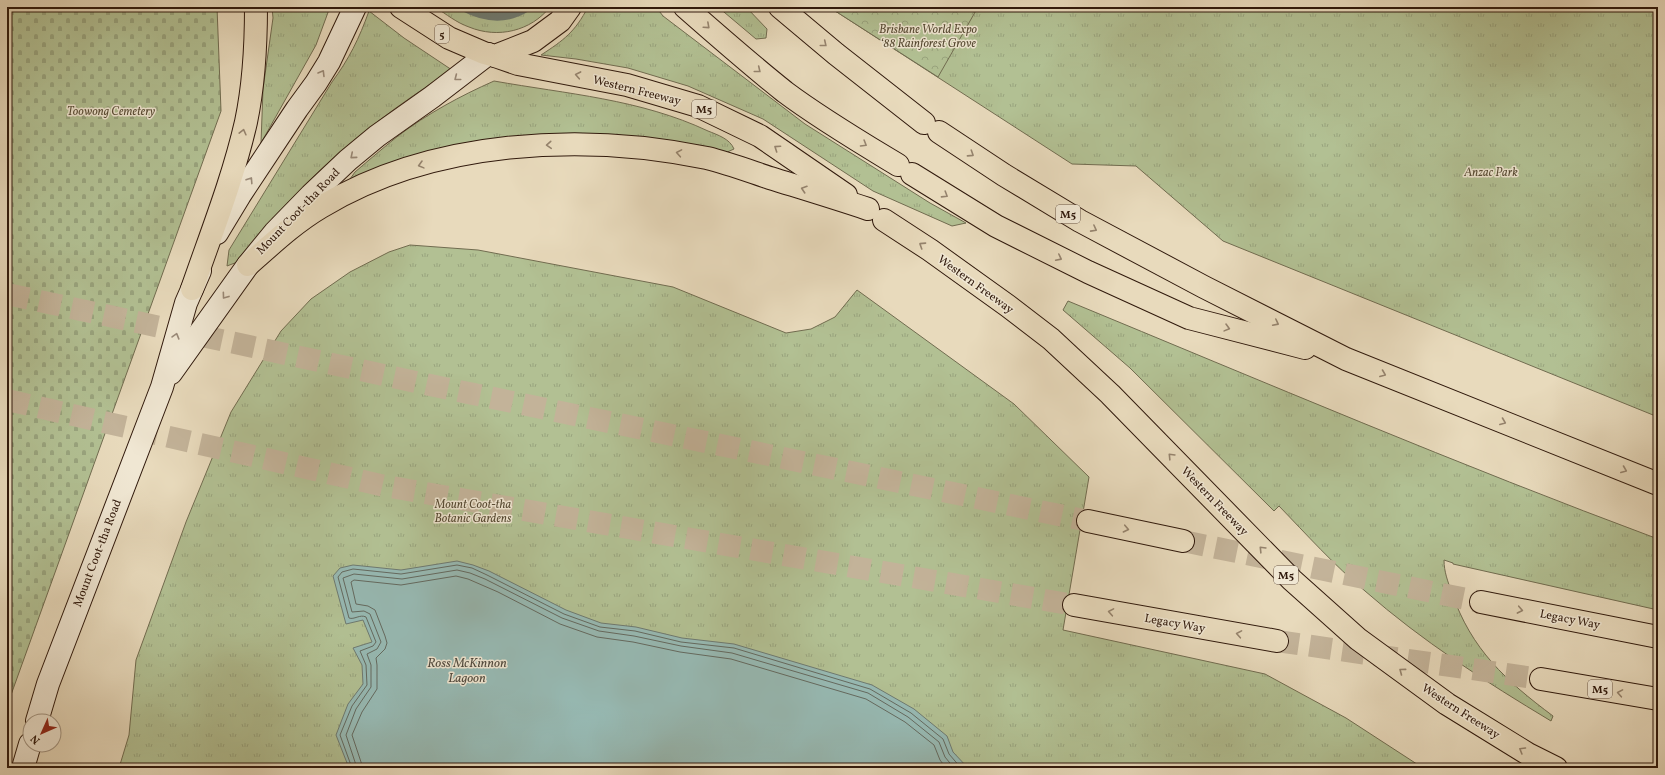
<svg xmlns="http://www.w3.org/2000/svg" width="1665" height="775" font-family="Vollkorn,serif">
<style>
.grass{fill:url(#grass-tufts);stroke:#716c50}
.forest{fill:url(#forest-crowns);stroke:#716c50}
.cemetery{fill:url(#cemetery-stones);stroke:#716c50}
.water{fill:#97bab4;stroke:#6e7a71}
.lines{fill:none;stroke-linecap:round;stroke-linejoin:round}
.shore{stroke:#646a60;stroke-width:1}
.stream{stroke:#6e7a71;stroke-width:9}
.motorway-tunnel{stroke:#c3b399;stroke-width:22;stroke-dasharray:22 11;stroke-linecap:butt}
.secondary-casing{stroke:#30190c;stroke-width:24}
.trunk-casing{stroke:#30190c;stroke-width:24}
.motorway-casing{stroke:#30190c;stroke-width:24}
.secondary{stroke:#f0e7d3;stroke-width:22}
.trunk{stroke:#e8dabc;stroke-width:22}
.motorway{stroke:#e8dabc;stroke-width:22}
.oneway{stroke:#95836d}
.oneway2{stroke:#9a8a79}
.labels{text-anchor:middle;stroke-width:3;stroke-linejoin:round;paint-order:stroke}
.shield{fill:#f0e7d3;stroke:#6a5748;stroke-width:1}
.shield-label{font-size:11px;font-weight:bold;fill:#30190c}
.park-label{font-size:12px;font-style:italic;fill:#574b34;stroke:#f0e7d3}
.street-label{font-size:12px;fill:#30190c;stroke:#f0e7d3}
.water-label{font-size:13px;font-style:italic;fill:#4f493e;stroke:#f0e7d3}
</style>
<defs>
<pattern id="grass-tufts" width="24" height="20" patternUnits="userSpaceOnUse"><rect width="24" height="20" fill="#b2c093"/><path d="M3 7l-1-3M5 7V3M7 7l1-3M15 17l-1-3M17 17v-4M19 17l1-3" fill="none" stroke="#99a47e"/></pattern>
<pattern id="forest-crowns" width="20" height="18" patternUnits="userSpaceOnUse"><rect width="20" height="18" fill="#b2c093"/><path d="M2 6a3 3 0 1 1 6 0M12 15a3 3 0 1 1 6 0" fill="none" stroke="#99a47e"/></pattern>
<pattern id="cemetery-stones" width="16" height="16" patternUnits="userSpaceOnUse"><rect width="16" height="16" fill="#b2c093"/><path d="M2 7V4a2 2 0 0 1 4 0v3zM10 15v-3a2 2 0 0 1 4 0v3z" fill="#99a47e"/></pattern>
</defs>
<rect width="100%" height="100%" fill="#e8dabc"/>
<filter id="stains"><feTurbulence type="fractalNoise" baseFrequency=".005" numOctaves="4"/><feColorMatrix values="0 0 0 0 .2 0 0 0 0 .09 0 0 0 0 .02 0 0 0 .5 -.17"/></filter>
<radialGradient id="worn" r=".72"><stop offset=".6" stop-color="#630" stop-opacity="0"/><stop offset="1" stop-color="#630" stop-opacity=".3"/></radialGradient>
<g class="grass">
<polygon points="272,7 330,7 316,45 261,143 263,89 273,18"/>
<path d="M 435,7 L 550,7 C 531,31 498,39 469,27 C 457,23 446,14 435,7 Z"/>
<path d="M 588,7 L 656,7 L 663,16 L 805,124 L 930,203 L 966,223 L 952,226 L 873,191 L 763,119 L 688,86 L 628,68 L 576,59 L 541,55 C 564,40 575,32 588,7 Z"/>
<polygon points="718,7 746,7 767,29 766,38 756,39"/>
<polygon points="829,7 1658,7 1658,417 1223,241 1136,166 1072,164"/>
<path d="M 369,11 L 404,38 L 452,70 C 400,103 350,140 306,184 C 282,208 262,235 240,261 L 227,266 L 229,250 L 332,82 C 349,59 359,39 369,11 Z"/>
<path d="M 494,81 C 567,94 640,99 708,131 C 718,135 730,139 734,149 L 725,153 L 632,137 L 354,182 L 350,179 L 355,172 C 369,160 383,148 398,136 C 427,114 460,96 494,81 Z"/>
<polygon points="410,245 478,250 673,287 786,333 811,329 835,317 857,290 1014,404 1089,477 1063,630 1265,674 1346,718 1423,768 119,768 129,735 136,660 186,522 231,412 281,331 311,299 350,272 389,252"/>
<path d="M 1068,301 C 1264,382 1459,465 1658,539 L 1658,610 L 1453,564 L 1453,563 L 1444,560 C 1444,572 1448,582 1452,593 C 1471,649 1506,681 1553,716 L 1551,721 C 1486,682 1422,641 1365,591 C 1334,565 1307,535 1279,506 L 1274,511 L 1130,368 L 1063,310 Z"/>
</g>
<g class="forest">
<path d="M 469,7 L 522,7 C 504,16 486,17 469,7 Z"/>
<polygon points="829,7 978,7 938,77"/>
</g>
<polygon class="cemetery" points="7,7 217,7 221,111 7,706"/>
<polygon class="water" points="457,561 473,565 489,571 566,610 601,623 636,627 682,638 734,644 872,685 914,709 947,736 953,752 968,768 349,768 336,735 348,704 363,684 362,665 353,648 372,642 363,620 346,624 333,576 340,568 353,565 401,570"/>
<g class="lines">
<g class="shore">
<path d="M 352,768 L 340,735 L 352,706 L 367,685 L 366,665 L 360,651 L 373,646 L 376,642 L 366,617 C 360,614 354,620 349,618 L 338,577 L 342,572 L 353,569 L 401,574 L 457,565 L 472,568 L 487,575 L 564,614 L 600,627 L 635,631 L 681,642 L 734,648 L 870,689 L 911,713 L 943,739 L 949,754 L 961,768"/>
<polyline points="357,768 346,735 356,709 371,687 371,665 367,654 377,649 381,642 370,614 364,611 352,612 343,578 354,574 402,579 457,570 470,573 485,579 562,618 599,631 634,636 681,646 732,653 868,693 908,717 939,742 945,757 954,768"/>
<polyline points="363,768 352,735 362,712 377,689 377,665 376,658 385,649 387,643 385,636 375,610 368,606 356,604 351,582 354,580 401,585 456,576 468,579 498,592 560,624 597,637 633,642 680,652 731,659 866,699 905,722 934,745 940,760 946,768"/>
</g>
<path class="stream" d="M 464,7 C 485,18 507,20 527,7"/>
<g class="motorway-tunnel">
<polyline points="7,294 430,385 1088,521"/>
<polyline points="7,400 385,486 1074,605"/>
<polyline points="1183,541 1481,602"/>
<polyline points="1277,641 1541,679"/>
</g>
<defs>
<g id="secondary">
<polyline points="217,233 240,195 297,109 316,83 329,62 355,7"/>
<polyline points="171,373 248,265 275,232 311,195 348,160 377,136 432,97 488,54"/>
<polyline points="37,721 48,684 162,387 186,303 200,271"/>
<polyline points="23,768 30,744"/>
</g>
<g id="trunk">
<polyline points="401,7 449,38 484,53 495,56 533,41 560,21 570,7"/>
<path d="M 192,289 C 211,234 233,179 246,122 C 254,84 256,45 256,7"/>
</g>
<g id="motorway">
<path d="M 685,7 C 718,36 751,65 785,92 C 821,119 860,142 898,165"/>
<polyline points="780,7 836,54 924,123"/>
<polyline points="495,56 518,64 627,85 698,106 760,136 846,195"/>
<polyline points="939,132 1004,175 1080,221 1204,287 1346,359 1658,484"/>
<polyline points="912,174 996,226 1088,272 1189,318 1305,348"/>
<polyline points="884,220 930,250 1008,306 1051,339 1110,394 1292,580 1358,639 1447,704 1528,754 1556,768"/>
<path d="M 248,265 C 272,244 294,223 321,207 C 432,140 582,132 707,158 C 728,163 749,171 770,178 C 802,188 835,198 868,209"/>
<polyline points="1088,521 1183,541"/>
<polyline points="1481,602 1658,637"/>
<polyline points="1074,605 1277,641"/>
<polyline points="1541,679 1658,699"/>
</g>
</defs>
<use href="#secondary" class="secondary-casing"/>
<use href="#trunk" class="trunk-casing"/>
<use href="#motorway" class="motorway-casing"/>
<use href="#secondary" class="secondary"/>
<use href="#trunk" class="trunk"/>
<use href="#motorway" class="motorway"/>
</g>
<defs><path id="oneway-chevron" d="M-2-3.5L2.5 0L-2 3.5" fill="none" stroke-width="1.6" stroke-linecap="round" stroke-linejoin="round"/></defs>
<g class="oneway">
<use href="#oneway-chevron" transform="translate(707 26) rotate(42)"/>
<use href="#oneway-chevron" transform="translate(824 44) rotate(39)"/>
<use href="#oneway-chevron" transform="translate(758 70) rotate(39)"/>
<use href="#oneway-chevron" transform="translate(578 75) rotate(-169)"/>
<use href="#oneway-chevron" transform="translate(243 132) rotate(-76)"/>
<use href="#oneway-chevron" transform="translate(864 144) rotate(31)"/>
<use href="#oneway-chevron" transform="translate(549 145) rotate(176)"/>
<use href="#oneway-chevron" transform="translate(777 148) rotate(-146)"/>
<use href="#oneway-chevron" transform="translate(679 153) rotate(-170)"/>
<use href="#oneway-chevron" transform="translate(971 154) rotate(33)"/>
<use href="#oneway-chevron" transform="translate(421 165) rotate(165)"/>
<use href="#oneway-chevron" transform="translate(804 189) rotate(-162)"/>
<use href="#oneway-chevron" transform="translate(945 195) rotate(32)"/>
<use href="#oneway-chevron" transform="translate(1094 229) rotate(28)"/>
<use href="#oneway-chevron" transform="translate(922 245) rotate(-147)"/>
<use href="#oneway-chevron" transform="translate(1059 258) rotate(27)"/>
<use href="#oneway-chevron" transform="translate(1276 323) rotate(27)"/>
<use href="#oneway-chevron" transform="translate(1227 328) rotate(15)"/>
<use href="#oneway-chevron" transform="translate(1383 374) rotate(22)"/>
<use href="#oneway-chevron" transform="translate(1503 422) rotate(22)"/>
<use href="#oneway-chevron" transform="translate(1171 456) rotate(-134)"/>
<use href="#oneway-chevron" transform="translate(1624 470) rotate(22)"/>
<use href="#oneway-chevron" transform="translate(1126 529) rotate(12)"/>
<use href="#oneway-chevron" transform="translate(1262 549) rotate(-134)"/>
<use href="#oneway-chevron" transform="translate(1520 610) rotate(11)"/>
<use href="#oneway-chevron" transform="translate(1111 612) rotate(-170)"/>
<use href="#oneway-chevron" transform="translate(1239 634) rotate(-170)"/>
<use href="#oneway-chevron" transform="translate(1402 671) rotate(-143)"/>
<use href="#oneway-chevron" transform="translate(1620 693) rotate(-170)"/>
<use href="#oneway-chevron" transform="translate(1522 750) rotate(-149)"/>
</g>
<g class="oneway2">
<use href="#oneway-chevron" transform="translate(322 73) rotate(-59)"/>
<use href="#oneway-chevron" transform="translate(457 78) rotate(142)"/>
<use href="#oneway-chevron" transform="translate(353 156) rotate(140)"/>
<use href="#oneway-chevron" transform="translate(250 180) rotate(-57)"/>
<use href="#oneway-chevron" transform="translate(225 296) rotate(126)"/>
<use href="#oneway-chevron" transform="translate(176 336) rotate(-74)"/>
</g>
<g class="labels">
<g class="shield">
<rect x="435" y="25" width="14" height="18" rx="3"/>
<rect x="692" y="100" width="24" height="18" rx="3"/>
<rect x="1056" y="205" width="24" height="18" rx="3"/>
<rect x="1274" y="566" width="24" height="18" rx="3"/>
<rect x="1588" y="680" width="24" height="18" rx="3"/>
</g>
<g class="shield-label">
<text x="442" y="38">5</text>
<text x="704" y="113">M5</text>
<text x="1068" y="218">M5</text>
<text x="1286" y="579">M5</text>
<text x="1600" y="693">M5</text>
</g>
<g class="park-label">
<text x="928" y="33">Brisbane World Expo<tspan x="928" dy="14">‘88 Rainforest Grove</tspan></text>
<text x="111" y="115">Toowong Cemetery</text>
<text x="1491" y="176">Anzac Park</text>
<text x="473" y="508">Mount Coot-tha<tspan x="473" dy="14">Botanic Gardens</tspan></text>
</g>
<g class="street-label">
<text transform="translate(637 90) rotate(14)" y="4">Western Freeway</text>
<text transform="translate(298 211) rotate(-46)" y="4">Mount Coot-tha Road</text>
<text transform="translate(976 284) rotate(36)" y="4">Western Freeway</text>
<text transform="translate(1215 501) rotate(46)" y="4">Western Freeway</text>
<text transform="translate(97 553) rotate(-69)" y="4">Mount Coot-tha Road</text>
<text transform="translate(1570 619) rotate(11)" y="4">Legacy Way</text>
<text transform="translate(1175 623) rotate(10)" y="4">Legacy Way</text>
<text transform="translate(1461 711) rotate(33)" y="4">Western Freeway</text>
</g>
<g class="water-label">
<text x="467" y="667">Ross McKinnon<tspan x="467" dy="15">Lagoon</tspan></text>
</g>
</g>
<rect width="1665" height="775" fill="none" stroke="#e8dabc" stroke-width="24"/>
<rect x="8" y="8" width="1649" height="759" fill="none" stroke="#30190c" stroke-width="2"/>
<rect x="12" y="12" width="1641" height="751" fill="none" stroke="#30190c"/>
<g transform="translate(42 733) rotate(225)"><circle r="19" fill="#f0e7d3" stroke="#a39583"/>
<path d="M0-3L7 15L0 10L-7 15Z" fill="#8f2418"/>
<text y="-6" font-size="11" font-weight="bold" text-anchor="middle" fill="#30190c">N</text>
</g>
<rect width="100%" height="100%" filter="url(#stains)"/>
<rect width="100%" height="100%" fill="url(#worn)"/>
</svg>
